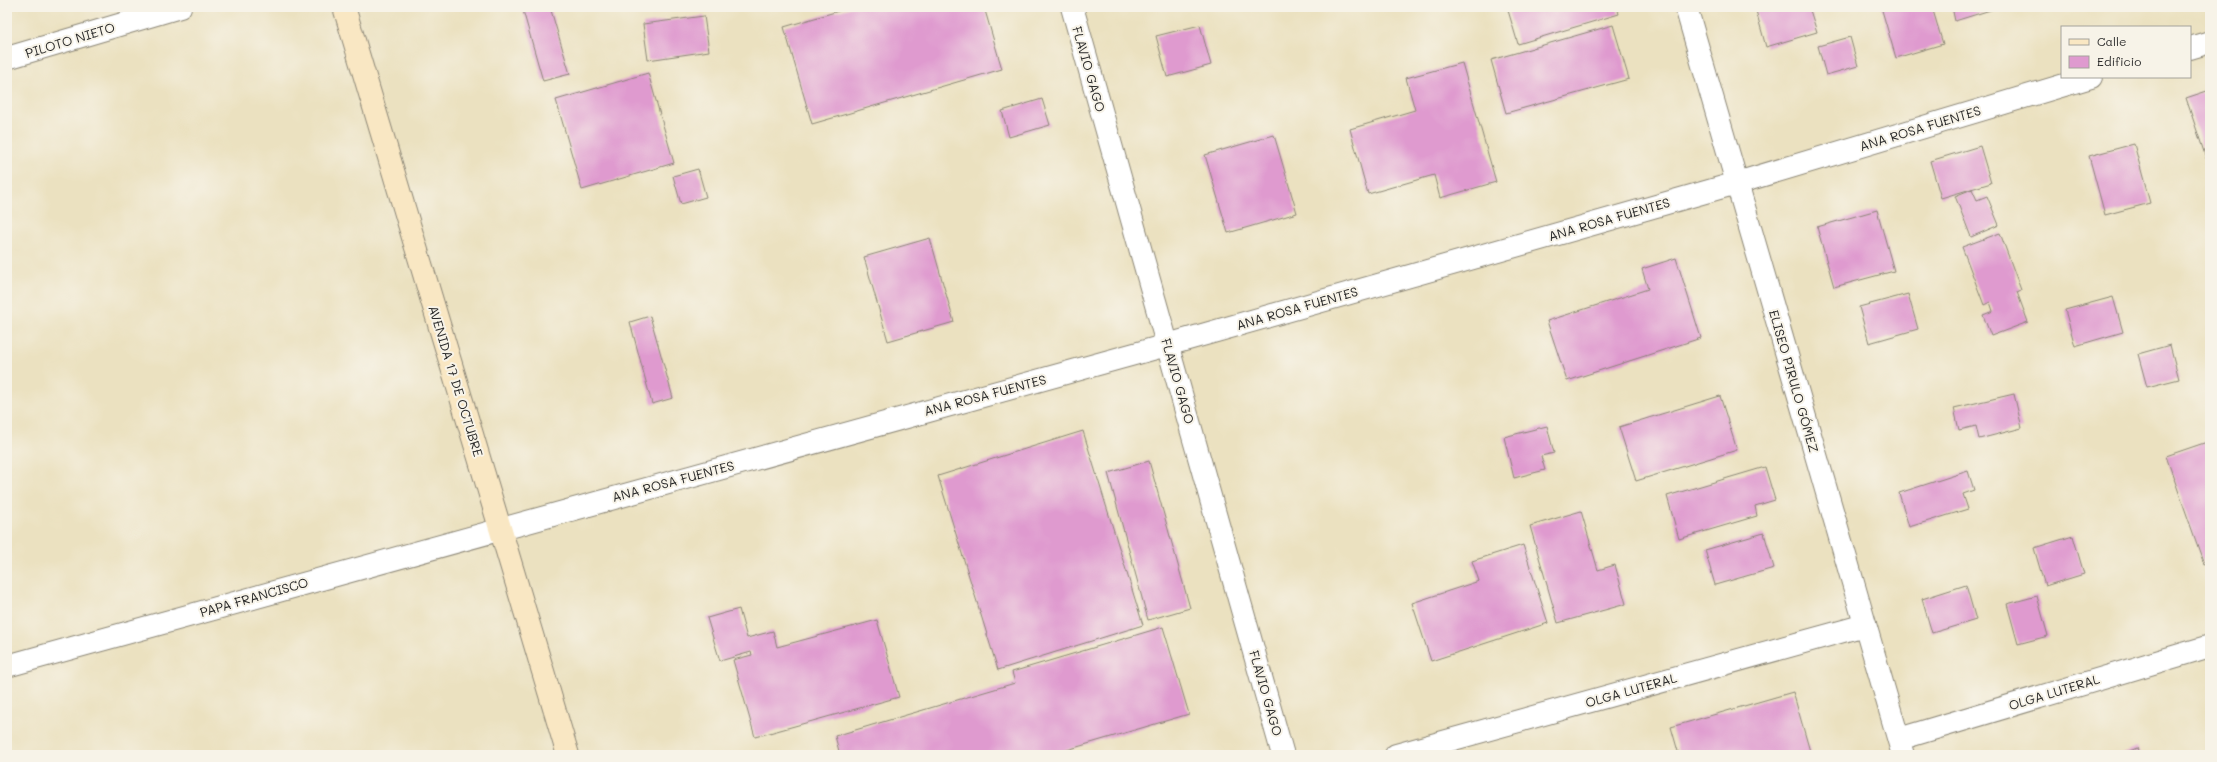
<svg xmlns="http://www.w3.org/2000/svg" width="2217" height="762" font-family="Mali,sans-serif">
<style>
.building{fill:#df9acf}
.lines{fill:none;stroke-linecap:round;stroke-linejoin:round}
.minor-casing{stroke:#8b8676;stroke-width:24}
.secondary-casing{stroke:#8b8676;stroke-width:24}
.minor{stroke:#fff;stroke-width:22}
.secondary{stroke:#f9e7c3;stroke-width:22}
.labels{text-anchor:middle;stroke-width:4;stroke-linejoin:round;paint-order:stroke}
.street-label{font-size:13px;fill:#2b2b2b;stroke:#f7f3e8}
</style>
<rect width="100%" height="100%" fill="#f7f3e8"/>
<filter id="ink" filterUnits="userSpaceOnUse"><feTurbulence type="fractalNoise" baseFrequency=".025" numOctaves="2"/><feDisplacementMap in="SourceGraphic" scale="8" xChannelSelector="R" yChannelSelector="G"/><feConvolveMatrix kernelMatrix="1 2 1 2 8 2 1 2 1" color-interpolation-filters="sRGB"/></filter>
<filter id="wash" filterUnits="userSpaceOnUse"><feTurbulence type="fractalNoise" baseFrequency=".012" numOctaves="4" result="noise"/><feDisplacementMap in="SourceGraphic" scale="16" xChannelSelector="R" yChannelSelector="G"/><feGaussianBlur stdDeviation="0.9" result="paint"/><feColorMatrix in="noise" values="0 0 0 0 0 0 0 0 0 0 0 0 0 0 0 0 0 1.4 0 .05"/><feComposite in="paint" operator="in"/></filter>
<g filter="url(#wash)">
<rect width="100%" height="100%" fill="#ebe1c0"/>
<g id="blocks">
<g class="building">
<polygon points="522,7 550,7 570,74 543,81"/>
<polygon points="852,7 984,7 1002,69 812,124 784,27"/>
<polygon points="1507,7 1617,7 1619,14 1518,44"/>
<polygon points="1755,7 1809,7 1817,32 1766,47"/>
<polygon points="1881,7 1932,7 1943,44 1896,58"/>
<polygon points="1952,7 2000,7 1955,21"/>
<polygon points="704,16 709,51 648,60 643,24"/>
<polygon points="1200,25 1211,65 1167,77 1156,36"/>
<polygon points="1613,25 1629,79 1506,113 1491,60"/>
<polygon points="1850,37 1858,66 1826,75 1818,46"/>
<polygon points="1462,63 1496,182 1440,198 1434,175 1368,194 1350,129 1415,110 1406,78"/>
<polygon points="648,73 674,163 582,190 556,100"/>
<polygon points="2210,90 2210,170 2186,98"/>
<polygon points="1042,99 1050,125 1009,137 1002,111"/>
<polygon points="1274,135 1297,213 1228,233 1205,155"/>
<polygon points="2134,144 2150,203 2105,215 2089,156"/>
<polygon points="1980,146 1991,183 1941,198 1930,161"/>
<polygon points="698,169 706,197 681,204 673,176"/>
<polygon points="1972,189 1977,200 1987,196 1999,225 1971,237 1955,196"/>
<polygon points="1877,210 1894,271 1834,287 1817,227"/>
<polygon points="2000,233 2021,290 2017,292 2028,322 1991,336 1983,315 1993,311 1990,302 1984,305 1962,247"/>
<polygon points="930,238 954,322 888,341 864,257"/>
<polygon points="1676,258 1701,338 1567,381 1547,321 1648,289 1642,269"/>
<polygon points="1908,294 1918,329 1869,343 1859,307"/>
<polygon points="2113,297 2123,332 2075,346 2065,310"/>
<polygon points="650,316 673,398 652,404 630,322"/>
<polygon points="2170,345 2179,379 2147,387 2138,354"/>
<polygon points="2014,394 2022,428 1979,439 1976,426 1959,430 1954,408"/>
<polygon points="1720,396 1737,450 1636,481 1619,427"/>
<polygon points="1547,426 1554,453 1541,456 1545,470 1514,478 1504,437"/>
<polygon points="1083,431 1143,625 998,670 938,476"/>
<polygon points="2210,441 2210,562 2204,564 2166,456"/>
<polygon points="1149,461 1190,608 1148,620 1108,473"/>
<polygon points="1765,467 1775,500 1755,506 1757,516 1679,539 1667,496"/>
<polygon points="1968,471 1974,490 1963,494 1968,509 1909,527 1899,493"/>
<polygon points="1581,511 1598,570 1615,565 1626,604 1558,623 1530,526"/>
<polygon points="1764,533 1774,568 1715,585 1705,550"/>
<polygon points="2073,536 2084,574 2045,586 2034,548"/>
<polygon points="1523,545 1548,623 1431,661 1412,603 1479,581 1472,561"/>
<polygon points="1966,585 1976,620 1932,633 1922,599"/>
<polygon points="2037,596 2048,636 2018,644 2007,604"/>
<polygon points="739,609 747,638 773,631 777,647 877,620 899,697 755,737 733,660 752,655 751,652 720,661 707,618"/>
<polygon points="1163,627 1189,714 1050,755 840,755 835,736 1015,683 1012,672"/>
<polygon points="1793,692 1811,755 1679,755 1671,727"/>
<polygon points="2137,748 2140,755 2120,755"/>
</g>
</g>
</g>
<g filter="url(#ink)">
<use href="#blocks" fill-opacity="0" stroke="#8b8676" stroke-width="1"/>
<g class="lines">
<defs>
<g id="minor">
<polyline points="1072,7 1283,755"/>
<polyline points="1686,7 1903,755"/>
<polyline points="2190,48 2210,42"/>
<polyline points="7,58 180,7"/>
<polyline points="7,666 1167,345 1737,183 2091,77"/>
<polyline points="1899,739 2210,646"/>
<polyline points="1396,755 1865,625"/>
</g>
<polyline id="secondary" points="344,7 568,755"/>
</defs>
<use href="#minor" class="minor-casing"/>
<use href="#secondary" class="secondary-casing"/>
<use href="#minor" class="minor"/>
<use href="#secondary" class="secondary"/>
</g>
</g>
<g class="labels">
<g class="street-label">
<text transform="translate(70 40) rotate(-17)" y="5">PILOTO NIETO</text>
<text transform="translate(1089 69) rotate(74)" y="5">FLAVIO GAGO</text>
<text transform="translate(1920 128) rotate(-17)" y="5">ANA ROSA FUENTES</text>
<text transform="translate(1609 219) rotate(-16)" y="5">ANA ROSA FUENTES</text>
<text transform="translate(1297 308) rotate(-16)" y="5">ANA ROSA FUENTES</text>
<text transform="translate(456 381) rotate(73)" y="5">AVENIDA 17 DE OCTUBRE</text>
<text transform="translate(1178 381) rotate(74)" y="5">FLAVIO GAGO</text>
<text transform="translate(1794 381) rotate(74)" y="5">ELISEO PIRULO GÓMEZ</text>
<text transform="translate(985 395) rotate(-15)" y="5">ANA ROSA FUENTES</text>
<text transform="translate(673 481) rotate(-15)" y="5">ANA ROSA FUENTES</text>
<text transform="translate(254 597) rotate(-16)" y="5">PAPA FRANCISCO</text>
<text transform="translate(1631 690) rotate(-16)" y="5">OLGA LUTERAL</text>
<text transform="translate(2054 692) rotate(-17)" y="5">OLGA LUTERAL</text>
<text transform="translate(1266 693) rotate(74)" y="5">FLAVIO GAGO</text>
</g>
</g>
<rect width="2217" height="762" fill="none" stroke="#f7f3e8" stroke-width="24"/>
<rect x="2061" y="26" width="130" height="52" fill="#f7f3e8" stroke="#a5a39c"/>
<rect x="2069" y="39" width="20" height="6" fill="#f9e7c3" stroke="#a5a39c"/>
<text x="2097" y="46" font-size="12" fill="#2b2b2b">Calle</text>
<rect x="2069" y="56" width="20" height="12" fill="#df9acf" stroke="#a5a39c"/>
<text x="2097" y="66" font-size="12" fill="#2b2b2b">Edificio</text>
</svg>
